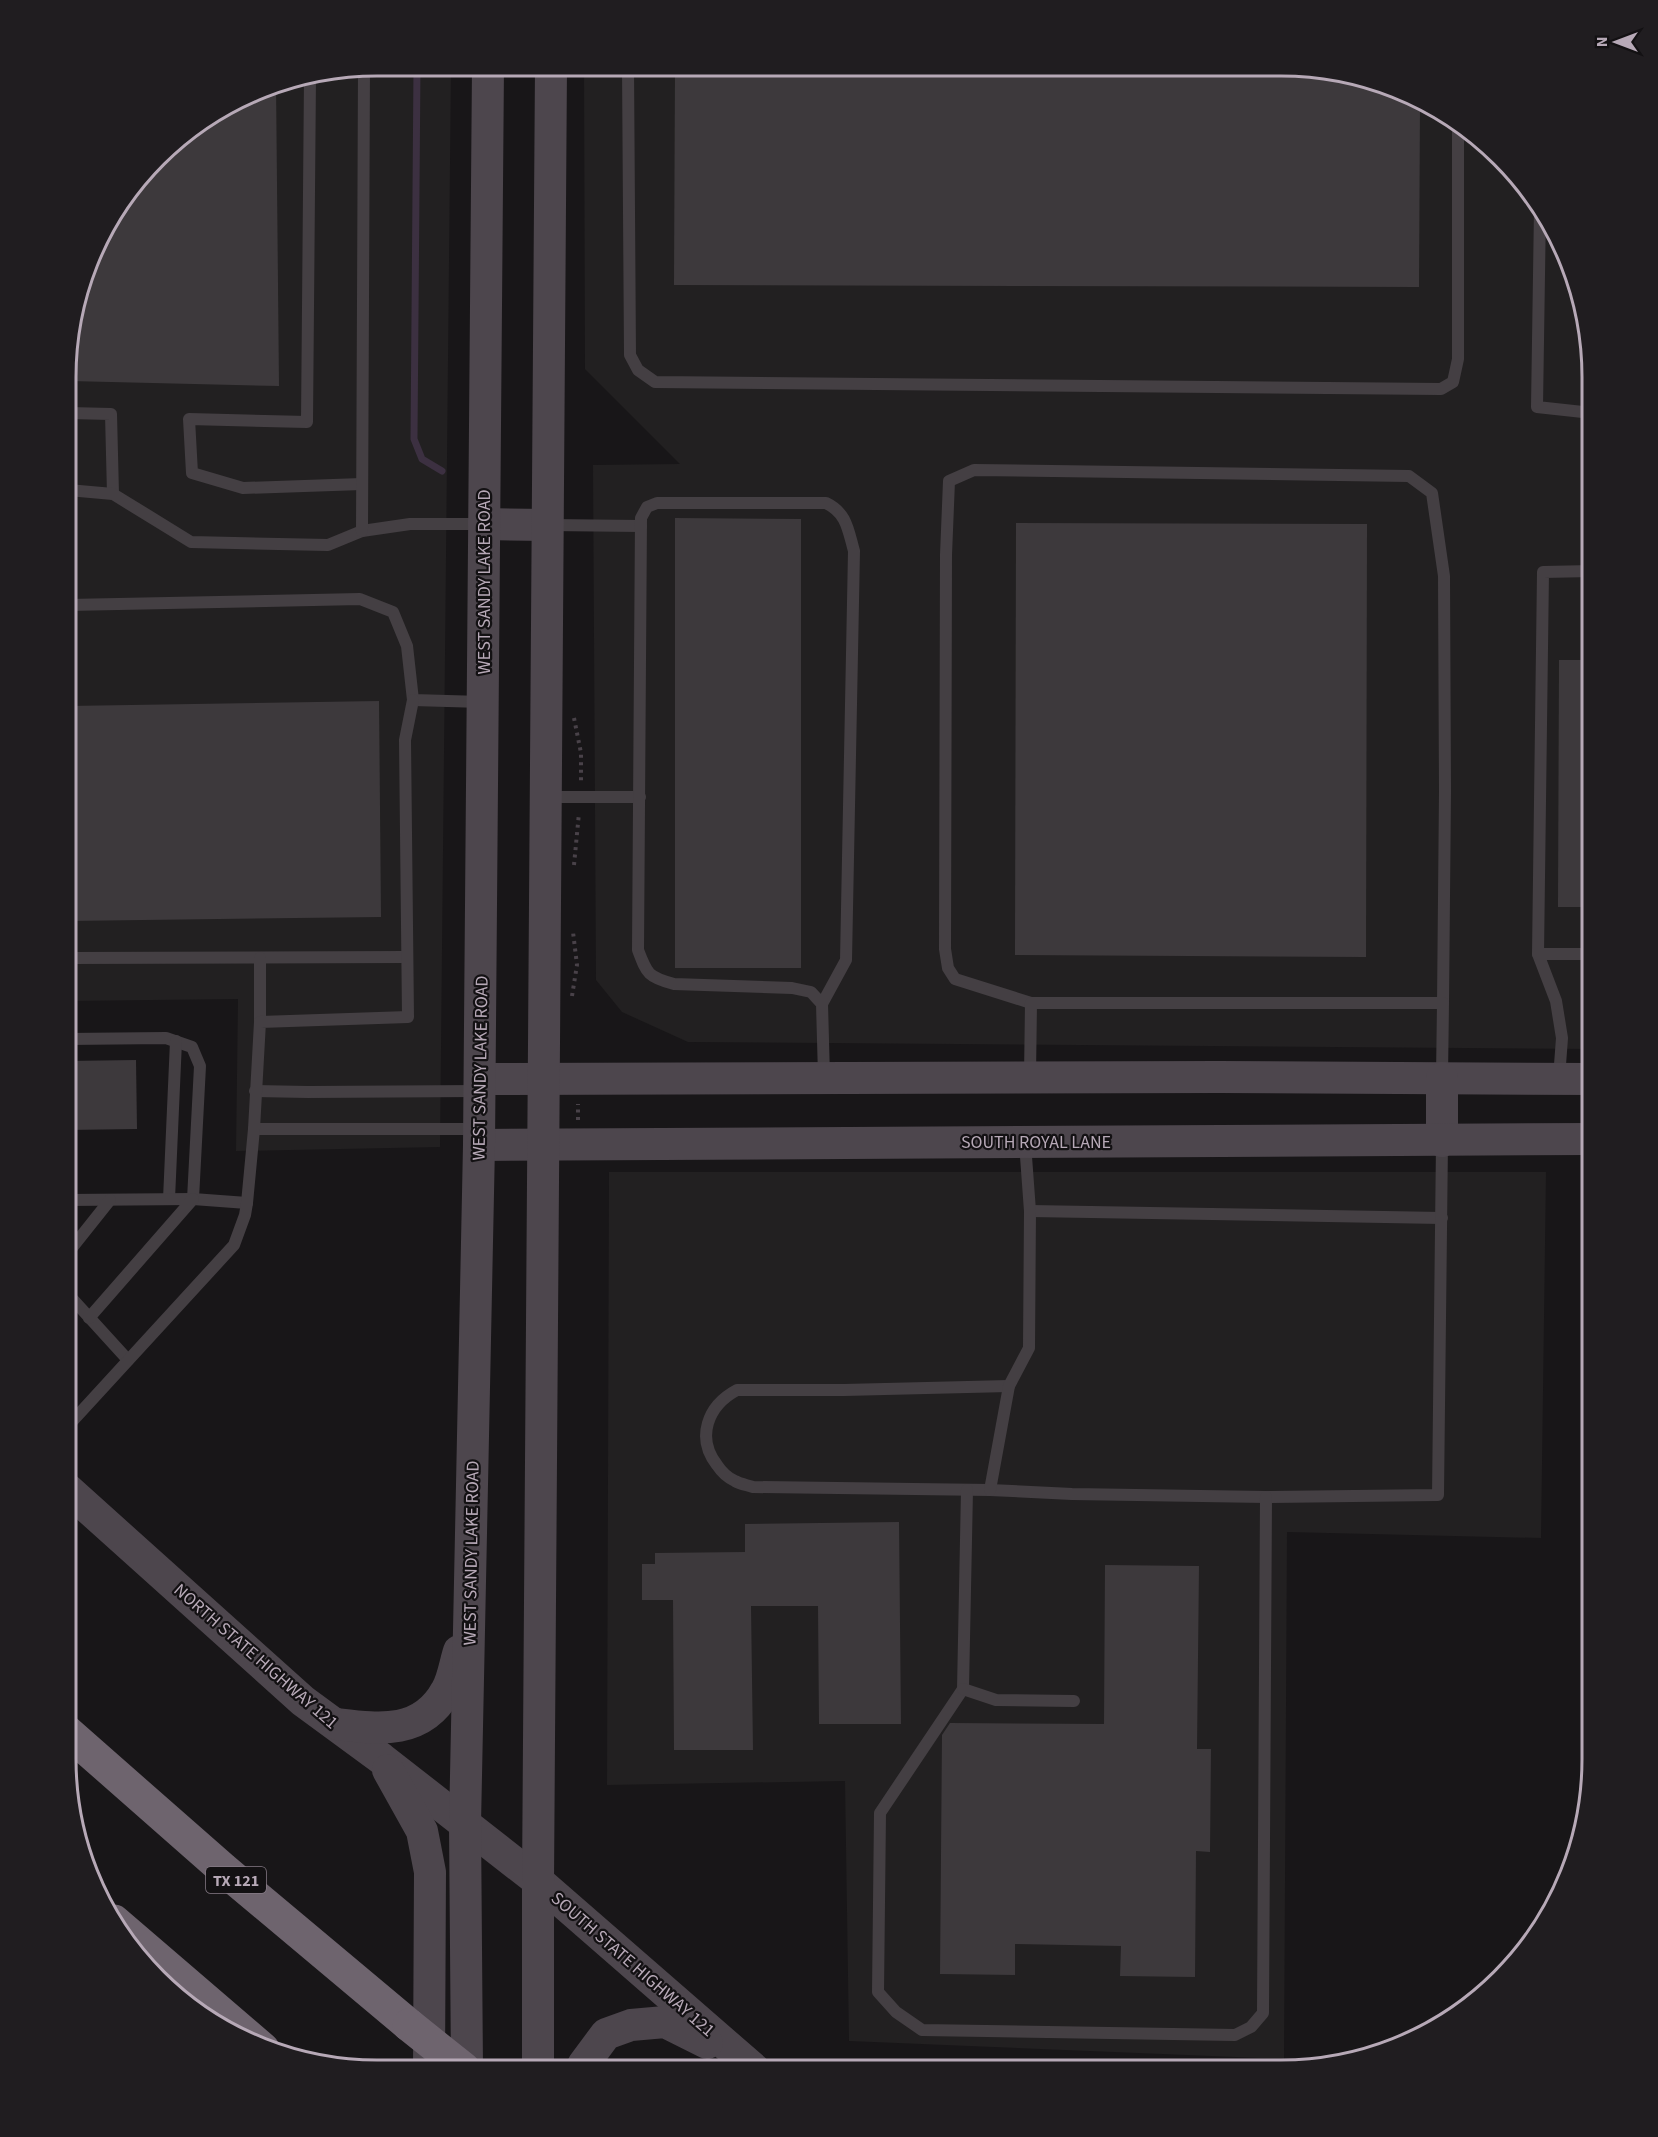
<svg xmlns="http://www.w3.org/2000/svg" width="1658" height="2137" font-family="'Source Sans 3',sans-serif">
<style>
.built{fill:#222021}
.lines{fill:none;stroke-linecap:round;stroke-linejoin:round}
.stream{stroke:#3c3041;stroke-width:7}
.building{fill:#3d393c}
.path{stroke:#494249;stroke-width:4;stroke-dasharray:3 4.5;stroke-linecap:butt}
.service{stroke:#443f43;stroke-width:12}
.secondary{stroke:#4d464d;stroke-width:32}
.motorway{stroke:#6e646e;stroke-width:33}
.motorway-bridge{stroke:#6e646e;stroke-width:33}
.labels{text-anchor:middle;stroke-width:4.5;stroke-linejoin:round;paint-order:stroke}
.shield{fill:#131113;stroke:#867b86;stroke-width:1.5}
.shield-label{font-size:16px;font-weight:bold;fill:#b7a9b7}
.street-label{font-size:18px;fill:#b7a9b7;stroke:#131113}
.rim{fill:none;stroke:#b7a9b7;stroke-width:3}
</style>
<rect width="100%" height="100%" fill="#181618"/>
<g class="built">
<polygon points="378,66 451,66 440,1147 236,1151 238,999 67,1001 69,337 108,222 172,143 277,83"/>
<polygon points="584,67 1321,69 1399,90 1470,130 1515,172 1560,239 1581,297 1592,377 1592,1049 688,1042 622,1012 596,980 593,465 680,464 585,369"/>
<polygon points="609,1172 1546,1172 1541,1538 1287,1532 1284,2059 849,2041 845,1781 607,1785"/>
</g>
<g class="lines">
<polyline class="stream" points="417,66 414,439 422,459 442,471"/>
</g>
<g class="building">
<polygon points="675,67 1322,69 1399,90 1420,101 1419,287 674,285"/>
<polygon points="276,83 279,386 69,381 69,336 108,222 172,143"/>
<polygon points="675,518 801,519 801,968 675,968"/>
<polygon points="1016,523 1367,524 1366,957 1015,955"/>
<polygon points="1559,660 1592,660 1592,907 1558,907"/>
<polygon points="379,701 381,917 68,921 68,706"/>
<polygon points="136,1060 137,1129 67,1130 67,1061"/>
<polygon points="899,1522 901,1724 819,1724 818,1606 751,1606 753,1750 674,1750 673,1600 642,1600 642,1564 655,1564 655,1553 745,1552 745,1524"/>
<polygon points="1105,1565 1199,1566 1197,1749 1211,1749 1210,1852 1196,1851 1195,1977 1120,1976 1121,1946 1015,1944 1015,1975 940,1974 942,1735 950,1723 1104,1724"/>
</g>
<g class="lines">
<g class="path">
<polyline points="574,718 581,753 581,781"/>
<polyline points="574,865 579,813"/>
<polyline points="572,996 577,965 573,932"/>
<polyline points="578,1120 578,1104"/>
</g>
<g class="service">
<polyline points="628,67 630,355 638,370 655,382 1441,389 1453,382 1458,359 1458,123"/>
<polyline points="310,77 307,422 189,419 192,473 243,488 362,484"/>
<polyline points="1540,209 1537,407 1592,413"/>
<polyline points="69,413 111,414 113,494"/>
<polyline points="68,490 113,494 191,542 328,545 362,531 410,524 484,524"/>
<polyline points="548,525 641,526"/>
<polyline points="362,531 364,68"/>
<polyline points="68,605 360,599 393,612 407,646 413,700 482,702"/>
<polyline points="547,797 640,797"/>
<polyline points="1538,954 1556,1001 1562,1038 1559,1078"/>
<polyline points="1592,954 1538,954 1543,572 1592,571"/>
<polyline points="68,958 407,957"/>
<polyline points="1031,1003 955,979 948,968 945,949 946,555 949,481 974,470 1409,476 1432,493 1444,576 1445,791 1443,1003"/>
<path d="M 822,1004 L 846,960 L 854,551 C 848,530 847,513 826,503 L 657,503 L 647,507 L 641,518 L 638,950 C 647,974 648,977 674,984 L 792,988 L 811,992 L 822,1004 L 824,1076"/>
<polyline points="260,1022 260,958"/>
<polyline points="67,1039 166,1038 192,1047 200,1066 193,1199 247,1203"/>
<polyline points="1030,1076 1031,1003 1443,1003 1442,1077"/>
<polyline points="255,1091 308,1092 479,1091"/>
<polyline points="254,1129 478,1129"/>
<polyline points="169,1199 176,1041"/>
<polyline points="67,1200 193,1199"/>
<polyline points="1030,1211 1442,1218"/>
<polyline points="67,1254 110,1200"/>
<polyline points="67,1293 128,1360"/>
<polyline points="89,1318 193,1199"/>
<path d="M 1009,1386 L 844,1390 L 737,1390 C 707,1406 696,1438 717,1465 C 721,1471 728,1478 735,1481 C 740,1484 747,1485 753,1487 L 990,1490 L 1072,1494 L 1266,1497 L 1438,1495 L 1442,1142"/>
<polyline points="67,1427 234,1245 245,1215 247,1203 254,1129 260,1022 408,1017 405,740 413,700"/>
<polyline points="967,1490 963,1689 880,1813 878,1992 896,2012 922,2030 1235,2035 1251,2027 1263,2013 1266,1497"/>
<polyline points="990,1490 1009,1386 1029,1348 1030,1211 1025,1143"/>
<polyline points="963,1689 996,1700 1074,1701"/>
</g>
<g class="secondary">
<polyline points="484,524 547,525"/>
<polyline points="480,1079 1219,1077 1592,1079"/>
<polyline points="1442,1141 1442,1078"/>
<polyline points="479,1145 1592,1139"/>
<polyline points="67,1489 303,1701 382,1759 538,1881 755,2070"/>
<path d="M 337,1724 C 379,1729 422,1735 446,1691 C 453,1680 455,1663 459,1651"/>
<polyline points="388,1770 422,1831 430,1872 429,2069"/>
<polyline points="467,2069 465,1824 479,1145 488,66"/>
<polyline points="538,2069 538,1881 551,66"/>
<polyline points="583,2069 583,2065 606,2034 631,2025 665,2022 707,2043"/>
</g>
<g class="motorway">
<polyline points="66,1731 223,1869 409,2025"/>
<polyline points="114,1921 263,2049"/>
</g>
<polyline class="motorway-bridge" points="409,2025 464,2069"/>
</g>
<g class="labels">
<rect class="shield" x="206" y="1867" width="60" height="26" rx="4.5"/>
<g class="shield-label">
<text x="236" y="1886">TX 121</text>
</g>
<g class="street-label">
<text transform="translate(484 582) rotate(-90)" y="6">WEST SANDY LAKE ROAD</text>
<text transform="translate(480 1068) rotate(-89)" y="6">WEST SANDY LAKE ROAD</text>
<text x="1036" y="1148">SOUTH ROYAL LANE</text>
<text transform="translate(471 1553) rotate(-89)" y="6">WEST SANDY LAKE ROAD</text>
<text transform="translate(256 1656) rotate(41)" y="6">NORTH STATE HIGHWAY 121</text>
<text transform="translate(633 1964) rotate(41)" y="6">SOUTH STATE HIGHWAY 121</text>
</g>
</g>
<path d="M0 0H1658V2137H0ZM377 76H1281A301 301 0 0 1 1582 377V1759A301 301 0 0 1 1281 2060H377A301 301 0 0 1 76 1759V377A301 301 0 0 1 377 76Z" fill="#201d20" fill-rule="evenodd"/>
<path class="rim" d="M377 76H1281A301 301 0 0 1 1582 377V1759A301 301 0 0 1 1281 2060H377A301 301 0 0 1 76 1759V377A301 301 0 0 1 377 76Z"/>
<g transform="translate(1616 42) rotate(270)" stroke="#131113" stroke-width="4.5" paint-order="stroke">
<path d="M0-4.5L10 22L0 15L-10 22Z" fill="#b7a9b7"/>
<text y="-9" font-size="16" font-weight="bold" text-anchor="middle" fill="#b7a9b7">N</text>
</g>
</svg>
